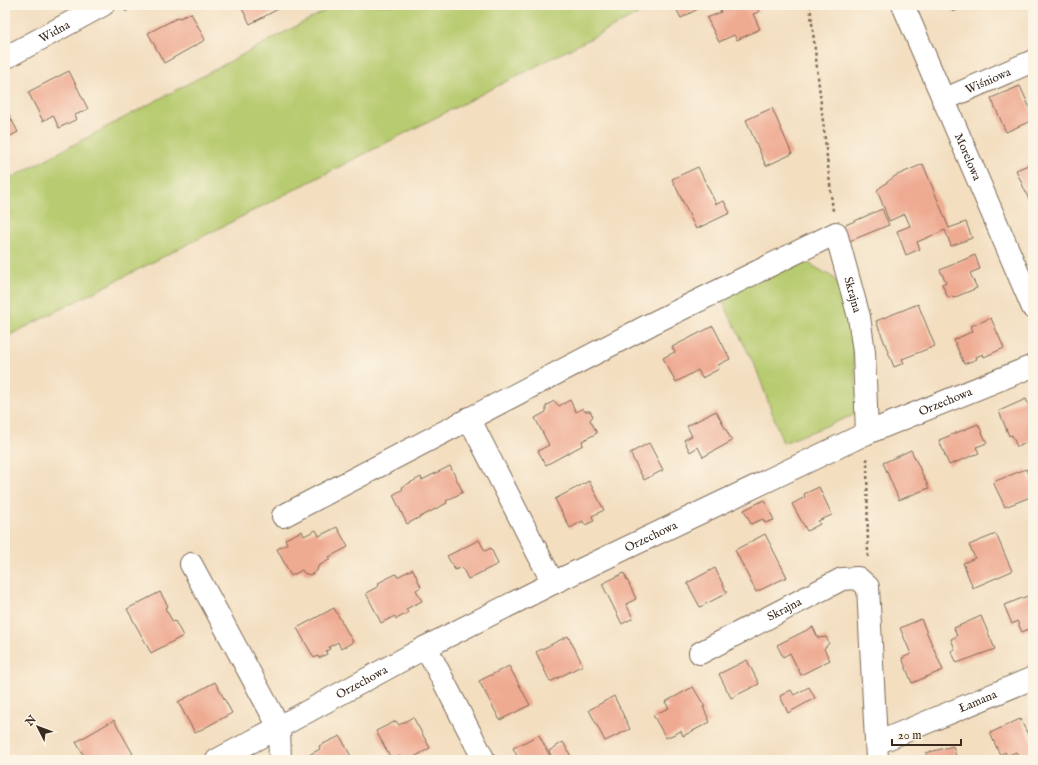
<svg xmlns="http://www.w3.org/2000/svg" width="1038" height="765" font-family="'IM FELL English',serif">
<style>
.green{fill:#b7cb6f;stroke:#797a46}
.building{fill:#efaa92}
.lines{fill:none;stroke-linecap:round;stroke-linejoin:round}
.minor-casing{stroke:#7b6957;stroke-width:24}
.path{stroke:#7b6957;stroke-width:2.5;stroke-dasharray:3 3;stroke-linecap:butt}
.minor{stroke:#fff;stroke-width:22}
.labels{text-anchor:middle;stroke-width:4;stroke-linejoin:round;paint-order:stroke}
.street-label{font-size:12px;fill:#3b2a1e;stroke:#fcf5e5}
</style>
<rect width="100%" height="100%" fill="#fcf5e5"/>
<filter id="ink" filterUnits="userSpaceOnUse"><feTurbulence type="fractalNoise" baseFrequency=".025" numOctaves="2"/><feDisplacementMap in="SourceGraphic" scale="8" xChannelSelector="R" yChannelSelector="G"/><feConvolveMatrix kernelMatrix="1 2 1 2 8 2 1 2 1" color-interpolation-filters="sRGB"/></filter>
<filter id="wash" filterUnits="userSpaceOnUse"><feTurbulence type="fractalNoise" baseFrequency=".012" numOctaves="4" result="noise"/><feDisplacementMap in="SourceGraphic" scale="16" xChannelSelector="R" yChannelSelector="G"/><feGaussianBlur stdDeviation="0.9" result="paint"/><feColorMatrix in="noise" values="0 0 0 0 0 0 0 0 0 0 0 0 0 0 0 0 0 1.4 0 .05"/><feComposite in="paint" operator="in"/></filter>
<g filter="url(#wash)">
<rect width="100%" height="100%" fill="#f3dec0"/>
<g class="green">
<polygon points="336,5 656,5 8,336 5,332 5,181"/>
<polygon points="808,263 834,278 848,301 859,413 783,443 756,368 720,297 780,266"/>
</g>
<g id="blocks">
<g class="building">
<polygon points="240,5 278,5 280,8 250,24"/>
<polygon points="674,5 695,5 698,9 681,18"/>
<polygon points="723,5 756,5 759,12 753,14 760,29 737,40 734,35 719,42 707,18 721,12 719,7"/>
<polygon points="950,5 968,5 953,12"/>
<polygon points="191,13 205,40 164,63 148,33 179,17 180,18"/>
<polygon points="69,71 88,109 75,115 77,119 59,128 53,115 43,121 28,92"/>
<polygon points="1020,86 1033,115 1033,120 1006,132 991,98"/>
<polygon points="5,107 18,132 5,139"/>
<polygon points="772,108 792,154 766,166 746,120"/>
<polygon points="1033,163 1033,201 1030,202 1016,170"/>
<polygon points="923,164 949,228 966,222 972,238 951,246 945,230 917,242 920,249 906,255 897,231 910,226 905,214 889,221 877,190 895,176"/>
<polygon points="698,167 716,204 724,201 730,213 696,229 672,179"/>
<polygon points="882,209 889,225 847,242 841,227"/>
<polygon points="975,255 980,269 970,273 977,288 953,298 952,296 948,298 942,284 946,282 940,270"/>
<polygon points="918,304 935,346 902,359 904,363 894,367 876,321"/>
<polygon points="991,318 1004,348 984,357 983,354 976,357 977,359 964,364 954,340 973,331 971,326"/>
<polygon points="713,326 730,359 718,365 719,369 702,378 698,370 676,382 663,358 675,352 672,347"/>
<polygon points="1026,399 1033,415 1033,440 1017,447 1012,435 1009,436 999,411"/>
<polygon points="570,400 576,412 583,408 584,411 590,411 593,416 590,420 597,433 582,441 583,445 546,465 538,451 549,445 535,418 546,412 546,406 554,401 559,406"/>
<polygon points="716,411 732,441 703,457 698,447 690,452 684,440 692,436 687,426"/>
<polygon points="978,424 987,443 976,447 979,453 949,465 939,440"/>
<polygon points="649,443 663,470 644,480 630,453"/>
<polygon points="911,450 929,488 899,500 883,463"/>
<polygon points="450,466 463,492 446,501 447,503 407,524 393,495 403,489 402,487 421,477 422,480"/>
<polygon points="1026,469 1033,487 1033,496 1005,507 993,482"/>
<polygon points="589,481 604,510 592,516 594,521 585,525 583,521 570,528 555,499"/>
<polygon points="819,487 832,515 818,521 820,524 807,531 792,504 805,497 804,494"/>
<polygon points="764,500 774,520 765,523 763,519 751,524 744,510"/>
<polygon points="337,527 348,547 329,557 331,559 318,566 317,571 310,575 304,573 302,570 291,576 277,549 287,544 285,539 302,531 304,536 316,530 319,536"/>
<polygon points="765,534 787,577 756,592 735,550"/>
<polygon points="996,534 1012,571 973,588 963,563 975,558 969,545"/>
<polygon points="479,540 485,551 491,548 498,564 468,579 462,567 455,570 447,556"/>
<polygon points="715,568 727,593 700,607 687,583"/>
<polygon points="413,569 421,587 416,590 422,601 406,609 408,613 396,619 395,616 381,623 366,593 379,586 378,583 396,574 397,577"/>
<polygon points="624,573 636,599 626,604 633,618 622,624 602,584"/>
<polygon points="160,592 168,606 165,608 173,622 175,621 183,636 151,653 127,609"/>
<polygon points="1033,594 1033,627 1022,632 1017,621 1012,624 1004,605"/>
<polygon points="334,608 353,642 341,649 338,642 329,647 330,649 326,651 327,654 319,658 318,656 314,658 297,628"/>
<polygon points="981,616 995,649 957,663 951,651 955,649 951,639 957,636 954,628"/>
<polygon points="921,619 943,670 912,683 902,658 911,654 900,628"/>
<polygon points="813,627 818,638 826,637 829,643 824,649 830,660 801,675 790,653 783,657 777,645"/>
<polygon points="568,636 583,665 550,682 536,652"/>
<polygon points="747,660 759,684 731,698 719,674"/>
<polygon points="509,666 530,705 500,720 479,681"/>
<polygon points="215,682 232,713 195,733 178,702"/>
<polygon points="693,687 705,707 703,707 710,722 683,736 681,731 666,738 653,715 669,708 665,702"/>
<polygon points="809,687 815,698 788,713 780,696 791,690 794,695"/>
<polygon points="614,696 630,729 605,741 589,710"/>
<polygon points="413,717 430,748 409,760 403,760 400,756 392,760 376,731 396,721 399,725"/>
<polygon points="1020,719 1033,744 1033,757 1026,760 1020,760 1016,752 1007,756 1005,752 1000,755 990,733"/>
<polygon points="114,720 133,754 122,760 86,760 76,742"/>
<polygon points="539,735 552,760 519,760 513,748"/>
<polygon points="340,736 353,760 312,760 309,755 320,749 319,746"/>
<polygon points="563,742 573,760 553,760 549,751"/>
<polygon points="953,746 957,760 927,760 926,753"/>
</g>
</g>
</g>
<g filter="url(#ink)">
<use href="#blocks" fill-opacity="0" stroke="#7b6957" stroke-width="1"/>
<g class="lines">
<defs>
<g id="minor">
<path id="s1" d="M 903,5 L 1033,308"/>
<path id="s2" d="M 5,58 L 103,5"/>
<path id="s3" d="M 943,100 L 1033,61"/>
<polyline points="469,418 553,583"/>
<path id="s4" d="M 283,516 L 651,324 L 836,233 L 859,317 L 864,352 L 867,433"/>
<polyline points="191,564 279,727 217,760"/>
<polyline points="426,647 484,760"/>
<path id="s5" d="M 700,653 L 842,579 L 858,578 L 868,587 L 877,760"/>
<path id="s6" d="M 877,743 L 1033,678"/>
<path id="s7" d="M 280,760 L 279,727 L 426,647 L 553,583 L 867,433 L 1033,366"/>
</g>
</defs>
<use href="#minor" class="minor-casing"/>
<g class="path">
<polyline points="810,5 833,211"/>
<polyline points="125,11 137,5"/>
<polyline points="867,458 868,559"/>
</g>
<use href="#minor" class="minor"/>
</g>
</g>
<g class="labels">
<g class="street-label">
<text dy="4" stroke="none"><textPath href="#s2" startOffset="56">Widna</textPath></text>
<text dy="4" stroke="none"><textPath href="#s3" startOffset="49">Wiśniowa</textPath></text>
<text dy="4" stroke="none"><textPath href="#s1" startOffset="165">Morelowa</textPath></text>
<text dy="4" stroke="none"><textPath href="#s4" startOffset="685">Skrajna</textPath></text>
<text dy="4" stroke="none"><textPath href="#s7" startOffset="775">Orzechowa</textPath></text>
<text dy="4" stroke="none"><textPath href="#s7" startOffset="451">Orzechowa</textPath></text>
<text dy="4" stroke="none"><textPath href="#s5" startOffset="95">Skrajna</textPath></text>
<text dy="4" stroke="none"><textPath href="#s7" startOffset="127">Orzechowa</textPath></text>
<text dy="4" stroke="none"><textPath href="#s6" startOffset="109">Łamana</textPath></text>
</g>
</g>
<rect width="1038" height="765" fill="none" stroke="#fcf5e5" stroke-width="20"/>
<g transform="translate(38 727) rotate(312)" stroke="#fcf5e5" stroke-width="3" paint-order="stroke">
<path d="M0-3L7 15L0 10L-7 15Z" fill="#3b2a1e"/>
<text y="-6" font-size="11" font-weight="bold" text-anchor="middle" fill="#3b2a1e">N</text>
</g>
<path d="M892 739v6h69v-6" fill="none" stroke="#3b2a1e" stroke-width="2"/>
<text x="898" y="739" font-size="12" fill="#3b2a1e" stroke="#fcf5e5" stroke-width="3" paint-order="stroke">20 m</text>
</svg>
